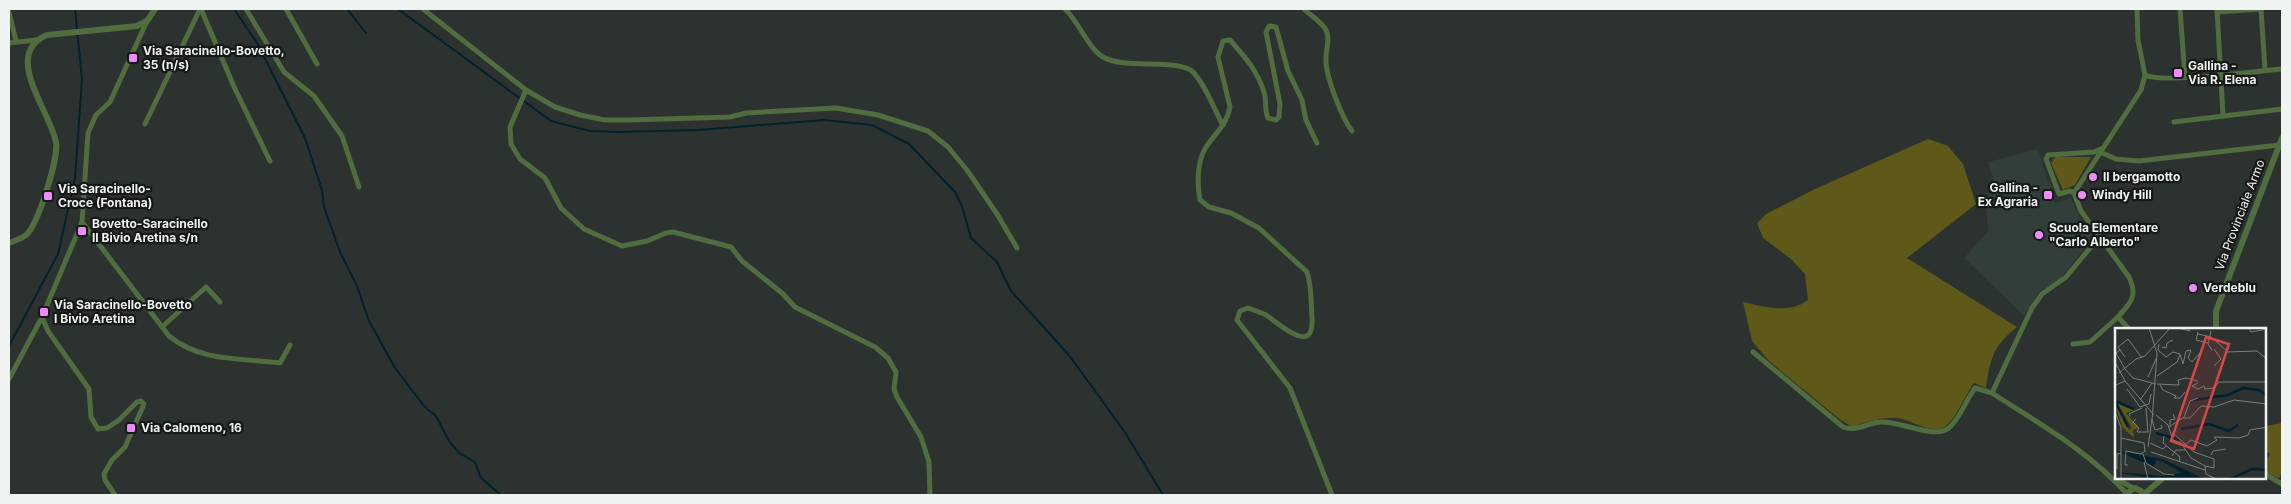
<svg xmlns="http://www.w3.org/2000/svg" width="2291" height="504" font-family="Inter,sans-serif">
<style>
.built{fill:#313e39}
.green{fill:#5e5918}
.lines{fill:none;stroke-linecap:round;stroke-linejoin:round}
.stream{stroke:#01212f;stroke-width:2}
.minor{stroke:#4f6d3f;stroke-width:5}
.tertiary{stroke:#4f6d3f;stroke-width:6}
.poi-dot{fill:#ed8cf9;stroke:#161918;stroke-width:2}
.labels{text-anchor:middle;stroke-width:4.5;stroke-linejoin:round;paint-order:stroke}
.poi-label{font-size:12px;font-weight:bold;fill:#eff3f1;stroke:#161918;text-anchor:start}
.street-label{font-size:12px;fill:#eff3f1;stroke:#161918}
.inset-river{fill:none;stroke:#01212f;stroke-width:2.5}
.inset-road{fill:none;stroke:#7a7f7d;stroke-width:1}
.view{fill:#da4646;fill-opacity:0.15;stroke:#da4646;stroke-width:2.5}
.inset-edge{fill:none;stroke:#eff3f1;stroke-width:2.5}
</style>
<rect width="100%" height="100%" fill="#2c322f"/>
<polygon class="built" points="2038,149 2055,203 2071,198 2079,216 2084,224 2087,225 2094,237 2060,279 2039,292 2024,316 1964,258 1988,232 1985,197 1997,192 1988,162"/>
<g class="green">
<path d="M 1928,139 L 1948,146 L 1963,164 L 1976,204 L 1907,258 L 2017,327 C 1993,346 1990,359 1986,388 L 1974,383 C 1966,394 1956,418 1946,426 C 1933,436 1912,420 1898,418 C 1882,417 1867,422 1852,427 L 1838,418 L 1769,361 L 1752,341 L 1743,302 C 1764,307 1790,314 1808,300 L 1805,274 L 1791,259 L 1763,238 L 1757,223 L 1766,214 L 1815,189 Z"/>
<polygon points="2055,157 2091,157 2075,185 2063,190 2051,163"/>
<polygon points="2282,423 2282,473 2279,478 2265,472 2265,462 2270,454 2265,450 2265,426"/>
</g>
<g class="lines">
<g class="stream">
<polyline points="234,9 257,43 305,138 322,190 324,207 340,252 357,286 369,321 395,368 425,407 436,416 449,441 459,453 475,462 481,478 501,495"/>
<polyline points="347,9 366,33"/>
<polyline points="398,9 551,121 590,131 618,132 698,130 824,120 872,125 909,144 955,192 962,206 971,238 997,262 1011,291 1068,354 1101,399 1126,434 1163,495"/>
<polyline points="9,346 58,254 75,178 82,79 75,9"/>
</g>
<g class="minor">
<polyline points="201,9 235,89 270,161"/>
<polyline points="246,9 284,72 314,96 342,136 359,187"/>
<polyline points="286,9 317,64"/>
<polyline points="423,9 526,90 555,107 580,115 605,120 629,120 730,117 746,113 836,108 878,115 928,131 948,147 967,170 997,214 1017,248"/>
<path d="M 1065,9 C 1079,22 1088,48 1103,57 C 1124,70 1179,58 1193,72 C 1207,87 1213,108 1223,125"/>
<path d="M 1304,9 C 1311,16 1321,21 1326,30 C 1331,41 1325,50 1326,61 C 1326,77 1342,118 1352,131"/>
<polyline points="2137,9 2138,40 2145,75"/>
<polyline points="2180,9 2185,77"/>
<polyline points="2217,9 2223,116"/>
<polyline points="9,12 16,41"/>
<polyline points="2217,12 2261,9 2265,70"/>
<polyline points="9,43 36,40"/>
<polyline points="526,90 510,127 511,144 520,159 545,178 561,208 584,229 622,246 647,241 666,233 673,232 731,247 742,261 782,293 795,307 875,347 888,358 896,372 894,389 897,397 921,437 929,462 930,495"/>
<polyline points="2174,122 2282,109"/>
<polyline points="145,124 200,9"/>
<path d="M 1317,143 L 1306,120 L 1302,100 L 1288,71 L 1276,27 L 1269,26 L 1266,32 L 1280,104 L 1279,117 L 1276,120 L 1268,118 C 1264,109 1267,101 1264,92 C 1257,70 1245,57 1230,40 L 1223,41 L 1218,57 L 1230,107 C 1227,125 1215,133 1206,147 C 1197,161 1197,184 1200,200 L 1209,207 L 1231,213 L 1259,228 L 1307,272 C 1312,287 1311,303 1312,319 C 1314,357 1278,323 1266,315 C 1260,312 1254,310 1248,308 L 1240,311 L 1237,320 L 1290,388 L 1332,495"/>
<path d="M 2103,148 L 2094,152 L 2048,155 L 2046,159 L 2059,194 L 2070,191 L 2074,193 L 2141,90 L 2145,75 C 2163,84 2257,71 2282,69"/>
<polyline points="2100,152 2116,159 2139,161 2279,145"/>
<path d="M 2074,193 L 2081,211 L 2129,277 C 2138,297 2131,302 2118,317 L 2129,329"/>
<path d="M 82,222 L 169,336 C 200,362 242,358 280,363 L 290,345"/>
<polyline points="42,317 48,331 89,389 91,417 98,429 107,428 119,420 137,402 141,401 144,404 125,447 112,460 104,474 105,480 115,495"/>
<polyline points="162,327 206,287 220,302"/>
<polyline points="2073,344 2090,342 2118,317"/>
<path d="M 1753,352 L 1843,427 C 1856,432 1867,423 1880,422 C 1900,420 1936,441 1950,427 C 1961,416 1966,400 1975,388 L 1992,393 L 2032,308 L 2042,294 L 2066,277 L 2095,242 L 2098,233"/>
<polyline points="9,379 42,317 82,222 88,133 96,115 110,102 147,21"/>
<path d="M 1992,393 C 2040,424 2090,452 2128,495"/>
<polyline points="2265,474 2282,484"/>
<polyline points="2117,479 2133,488"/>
</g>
<g class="tertiary">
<path d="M 9,243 C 14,241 21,239 26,235 C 38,225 59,157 56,142 C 49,109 2,54 47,35 L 137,26 L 147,21 L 155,9"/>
<polyline points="2216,329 2216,311 2282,138"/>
<polyline points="2128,495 2130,491 2135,488 2141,491 2143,495"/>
<polyline points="2143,495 2163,478"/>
</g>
</g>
<g class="poi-dot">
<rect x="128" y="53" width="10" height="10" rx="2.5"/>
<rect x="2173" y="68" width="10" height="10" rx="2.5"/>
<circle cx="2093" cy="177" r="5"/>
<rect x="2043" y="190" width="10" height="10" rx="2.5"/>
<circle cx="2082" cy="195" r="5"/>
<rect x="43" y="191" width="10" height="10" rx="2.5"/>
<rect x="77" y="226" width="10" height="10" rx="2.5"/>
<circle cx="2039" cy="235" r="5"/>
<circle cx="2193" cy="288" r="5"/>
<rect x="39" y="307" width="10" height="10" rx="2.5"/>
<rect x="126" y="423" width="10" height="10" rx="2.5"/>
</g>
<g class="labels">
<g class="poi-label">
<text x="143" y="55">Via Saracinello-Bovetto,<tspan x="143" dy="14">35 (n/s)</tspan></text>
<text x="2188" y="70">Gallina -<tspan x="2188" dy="14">Via R. Elena</tspan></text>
<text x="2103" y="181">Il bergamotto</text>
<text x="2038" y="192" text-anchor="end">Gallina -<tspan x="2038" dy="14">Ex Agraria</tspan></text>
<text x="58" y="193">Via Saracinello-<tspan x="58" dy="14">Croce (Fontana)</tspan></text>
<text x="2092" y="199">Windy Hill</text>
<text x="92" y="228">Bovetto-Saracinello<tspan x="92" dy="14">II Bivio Aretina s/n</tspan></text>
<text x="2049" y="232">Scuola Elementare<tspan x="2049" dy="14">"Carlo Alberto"</tspan></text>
<text x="2203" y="292">Verdeblu</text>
<text x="54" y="309">Via Saracinello-Bovetto<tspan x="54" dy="14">I Bivio Aretina</tspan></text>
<text x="141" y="432">Via Calomeno, 16</text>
</g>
<g class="street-label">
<text transform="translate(2240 215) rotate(-69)" y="4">Via Provinciale Armo</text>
</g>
</g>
<g transform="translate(2115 328)">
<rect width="151" height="151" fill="#2c322f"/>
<path d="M 0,75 L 14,102 L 17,100 L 2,75 L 20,82 L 11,85 L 24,100 L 18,102 L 19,110 L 7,99 Z" fill="#5e5918"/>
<path d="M 0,122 L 47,131 L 90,151 L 44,151 L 0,144 L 46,148 L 67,145 L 48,134 L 41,132 L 39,139 Z" fill="#01212f"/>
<path class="inset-river" d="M 79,72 L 113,67 L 128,60 L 144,62 L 152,68M 0,73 L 13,99M 0,73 L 19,81M 66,101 L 94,96 L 114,103 L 123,97M 41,105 L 64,112M 115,151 L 137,141 L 152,142"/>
<path class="inset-road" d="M 34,0 L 42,25M 63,0 L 75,3 L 73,0M 134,0 L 136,4 L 152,1M 83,4 L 81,12 L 93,15M 83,6 L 96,9 L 112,23M 44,16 L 43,22 L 51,29 L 58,24 L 65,26M 47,19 L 51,20 L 52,15 L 58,12M 95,19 L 97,22 L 93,16 L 96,3M 99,21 L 106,31 L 99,38M 5,22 L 1,25 L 10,41M 112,24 L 142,23 L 152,31M 65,26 L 68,36 L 71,23 L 76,22 L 73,30 L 77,34 L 85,25 L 89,16M 10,29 L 3,19 L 13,11 L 27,30M 0,34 L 10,53M 10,41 L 18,50 L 41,56M 4,45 L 21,31 L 30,28 L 55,0M 42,48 L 62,34 L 65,27M 33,49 L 41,31M 83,55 L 77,58 L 83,61 L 89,58 L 90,61 L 99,60 L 104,54 L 152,54M 42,56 L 64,57 L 63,52 L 71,50 L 83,53M 1,57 L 10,53 L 39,87M 45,57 L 48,62 L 61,68 L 59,70 L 65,70 L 70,64M 12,61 L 25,79 L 34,76 L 36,66M 25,72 L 37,55M 0,83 L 6,100 L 6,151M 41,87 L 53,97 L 58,112 L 66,115 L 76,130 L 90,138 L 91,146 L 101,151M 15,88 L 14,86 L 27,80M 68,90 L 75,90 L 86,78 L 99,79 L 119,72 L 152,76M 21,91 L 18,94 L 24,100 L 22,104 L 33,104 L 31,80M 37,92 L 40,102 L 47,100 L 46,97M 37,93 L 42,25M 55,97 L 55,92 L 60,91 L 58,86M 54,99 L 69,89 L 75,73 L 83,70M 59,106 L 79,124 L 99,131 L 99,140 L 90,138M 49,108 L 48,115 L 65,129 L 64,134M 6,110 L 29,115 L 30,124M 35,115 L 48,121 L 51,118M 71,116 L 76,112 L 92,118 L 102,112 L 99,109 L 124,110 L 133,107 L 135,102 L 152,99M 33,119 L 37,91M 36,124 L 90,142M 28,126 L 31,135 L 49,146 L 59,147M 96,127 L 98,123 L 111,121M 57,128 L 61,122 L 70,122M 29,134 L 33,151M 13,137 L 10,137 L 11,123 L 26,126 L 30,123M 2,141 L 2,126 L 7,125"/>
<path class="view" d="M 91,9 L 114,16 L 79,121 L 56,113 Z"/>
<rect width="151" height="151" class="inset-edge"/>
</g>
<rect width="2291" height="504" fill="none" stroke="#eff3f1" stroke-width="20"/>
</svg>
